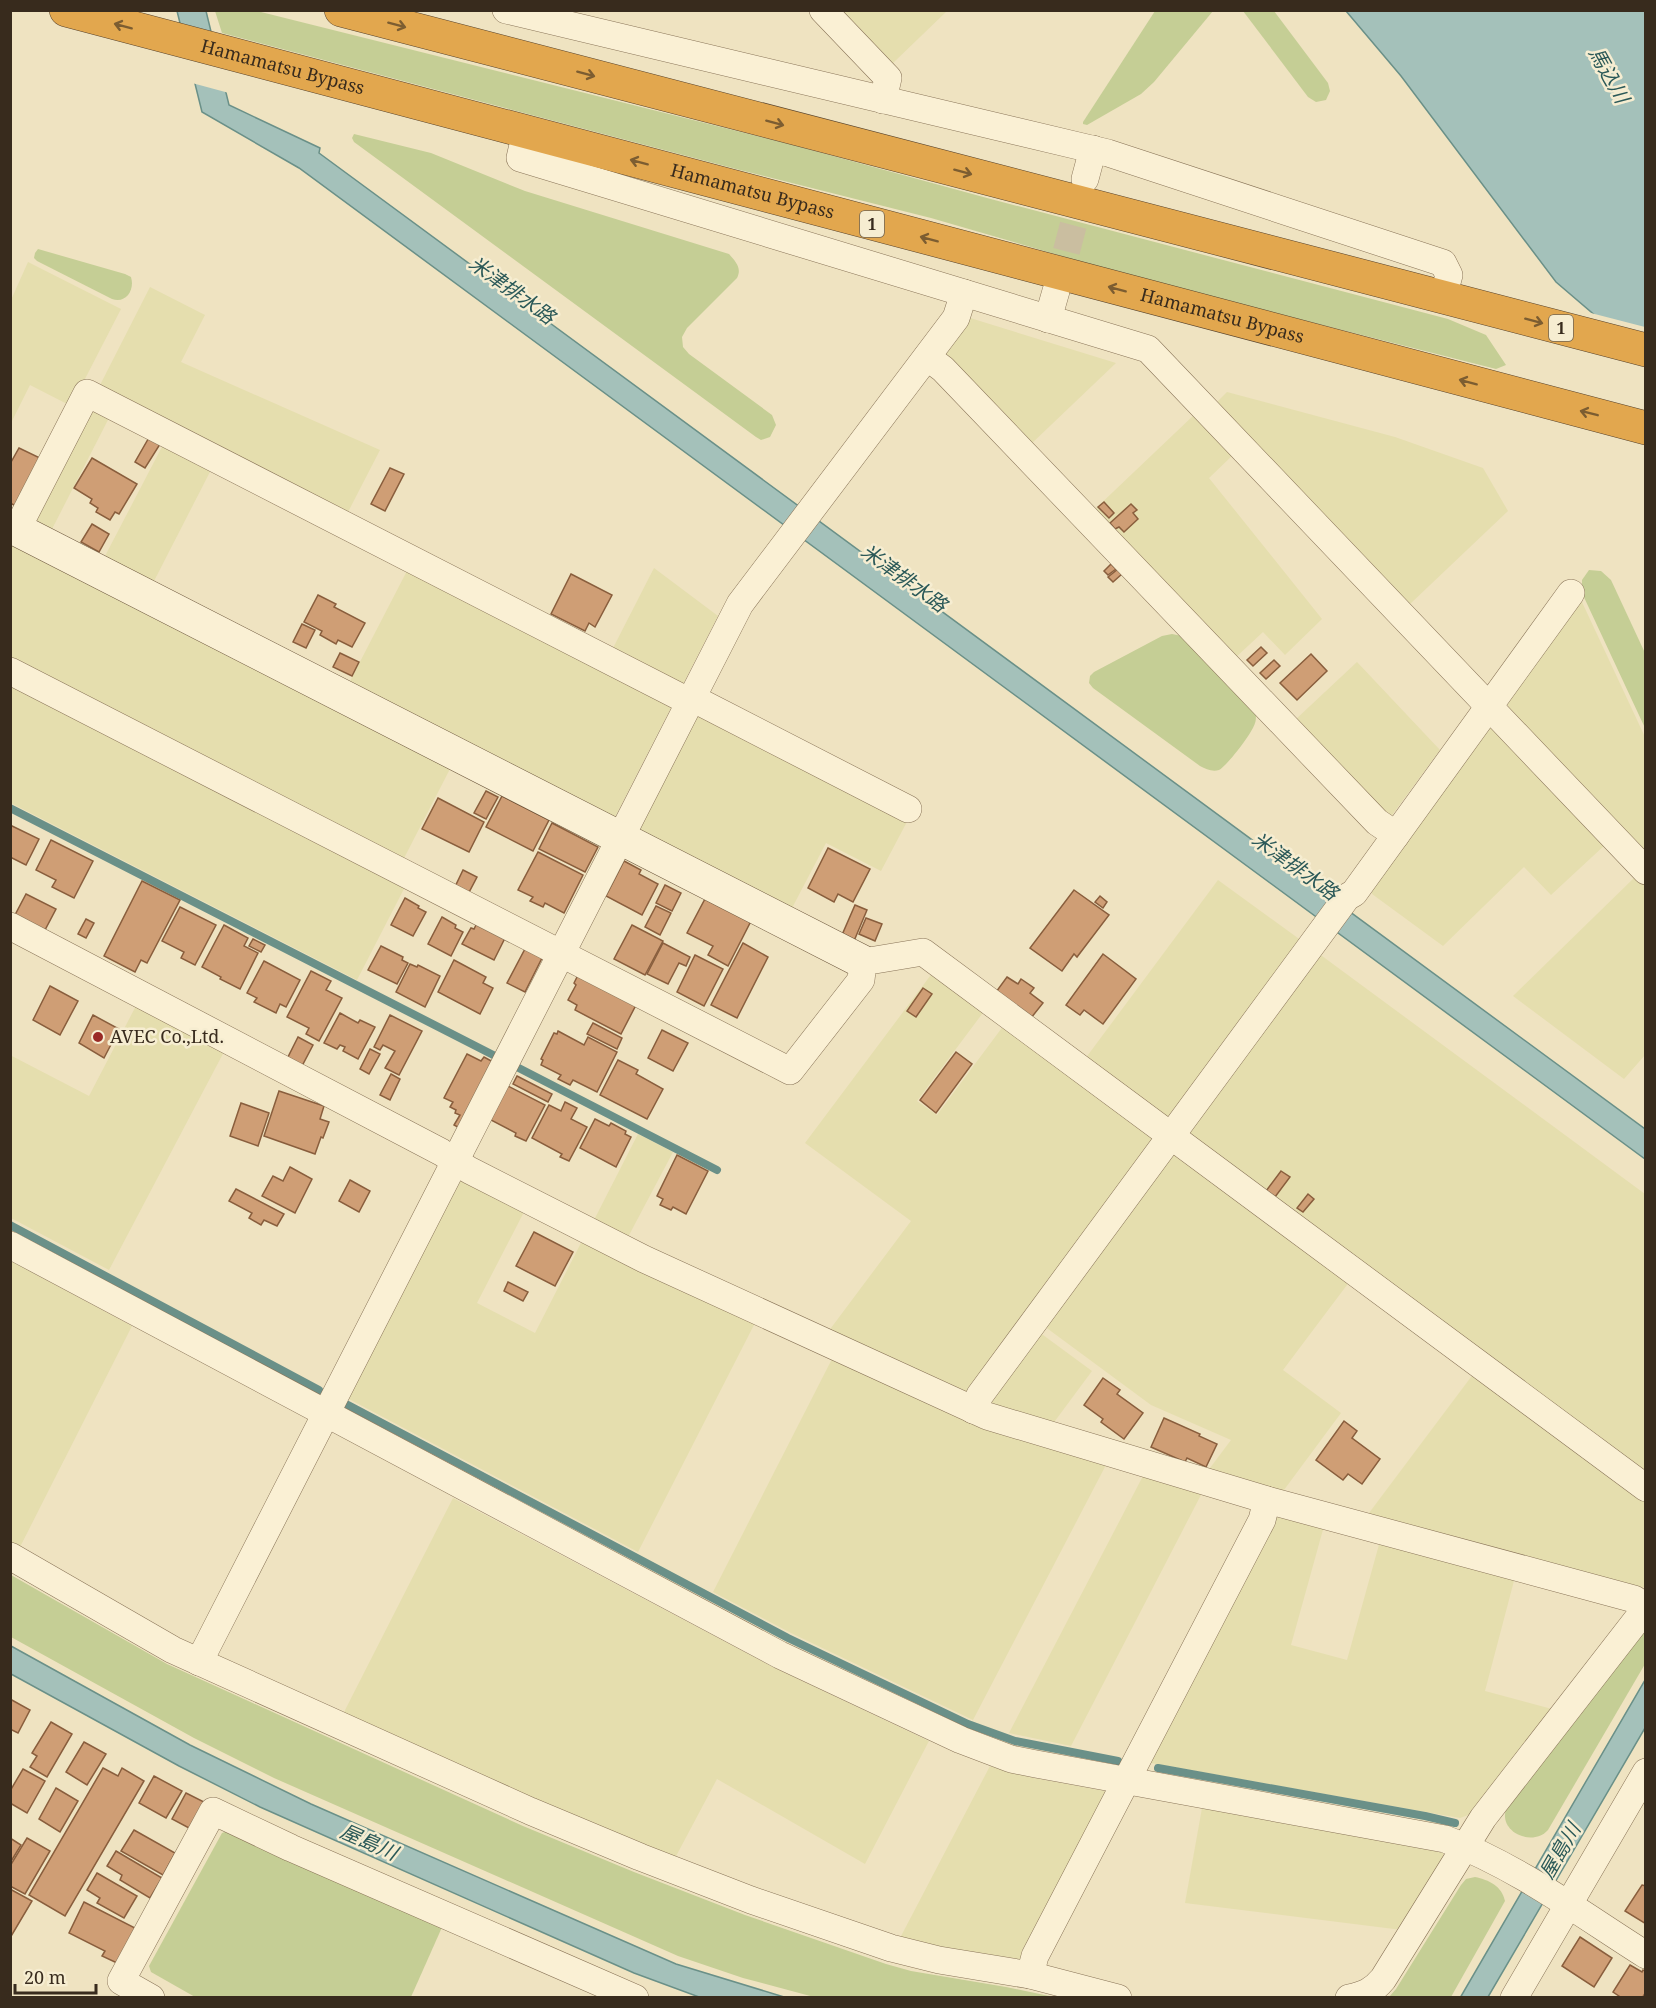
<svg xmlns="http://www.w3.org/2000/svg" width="1656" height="2008" font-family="'Noto Serif','Noto Sans JP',serif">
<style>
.farmland{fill:#e5deae}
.green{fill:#c5ce95}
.water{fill:#a4c1ba;stroke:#6a9088;stroke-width:1.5}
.pier{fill:#efe3c1}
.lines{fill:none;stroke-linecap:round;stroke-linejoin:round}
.stream{stroke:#6a9088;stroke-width:8}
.building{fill:#cf9e75;stroke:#895e3d;stroke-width:1.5}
.street-tunnel{stroke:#cabea0;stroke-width:27;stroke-dasharray:27 14;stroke-linecap:butt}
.street-casing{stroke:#897458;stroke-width:28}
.secondary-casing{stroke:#6b553b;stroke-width:34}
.highway-casing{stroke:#57422c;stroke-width:34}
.street{stroke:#faf0d4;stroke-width:27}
.secondary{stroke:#faf0d4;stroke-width:33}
.highway{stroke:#e2a74e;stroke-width:33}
.oneway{stroke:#7c5d31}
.poi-dot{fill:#9a2a26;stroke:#f6edd1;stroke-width:2}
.labels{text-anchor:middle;stroke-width:5;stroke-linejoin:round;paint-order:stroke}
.shield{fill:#f6edd1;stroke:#716553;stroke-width:1.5}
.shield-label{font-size:16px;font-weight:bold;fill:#382b1d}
.street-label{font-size:18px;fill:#382b1d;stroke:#f6edd1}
.poi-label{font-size:18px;fill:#382b1d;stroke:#f6edd1;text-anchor:start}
.water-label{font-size:20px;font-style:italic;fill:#2b5958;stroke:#f6edd1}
</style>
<rect width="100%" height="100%" fill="#efe3c1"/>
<g class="farmland">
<polygon points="842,11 947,11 893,63"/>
<polygon points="28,262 121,309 71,406 30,385 11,423 11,300"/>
<polygon points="150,287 205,315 181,362 380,450 346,516 98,389"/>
<polygon points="967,317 1116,363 1029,446 945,357 944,347"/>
<polygon points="1227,392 1395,437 1483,468 1508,511 1409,605 1216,403"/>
<polygon points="91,403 111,414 51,531 30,520"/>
<polygon points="1195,414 1234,454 1209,478 1322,619 1285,655 1263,632 1234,659 1093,511"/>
<polygon points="165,441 213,466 153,583 104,558"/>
<polygon points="10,542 451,767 401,864 11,664"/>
<polygon points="409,567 674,702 614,819 349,683"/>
<polygon points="654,568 718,616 681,688 611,652"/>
<polygon points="1581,600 1645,737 1645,854 1508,709 1507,700"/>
<polygon points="1357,662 1440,750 1392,815 1385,816 1294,721"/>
<polygon points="10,678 408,881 357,980 11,803"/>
<polygon points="696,706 910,816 881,871 826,843 791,910 639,832 636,824"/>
<polygon points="1495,727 1606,844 1551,895 1524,867 1443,946 1372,894 1371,885 1487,728"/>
<polygon points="1636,876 1645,885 1645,1055 1624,1079 1513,996"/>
<polygon points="1218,880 1302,941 1173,1117 1164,1118 1085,1059"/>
<polygon points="1318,953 1645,1194 1645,1475 1190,1137 1189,1129"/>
<polygon points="933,972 985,1010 917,1101 937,1115 1004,1025 1152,1134 1154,1143 971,1391 962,1393 828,1332 911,1221 805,1143"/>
<polygon points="138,1002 226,1048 109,1270 11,1218 10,1055 89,1096"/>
<polygon points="638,1134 673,1152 627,1239 593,1222"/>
<polygon points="1178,1154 1350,1281 1283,1370 1341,1413 1281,1494 1207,1472 1231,1440 1151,1405 1044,1326 1170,1155"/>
<polygon points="462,1178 525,1210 477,1303 535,1333 583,1239 756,1321 638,1552 349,1399 346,1391 454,1180"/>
<polygon points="11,1261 132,1326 19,1549 11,1544"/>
<polygon points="1039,1332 1092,1371 1052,1425 991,1407 989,1400"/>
<polygon points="833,1357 1107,1463 973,1720 791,1633 713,1592"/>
<polygon points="1474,1373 1645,1500 1645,1587 1637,1589 1366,1517"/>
<polygon points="1144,1474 1203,1491 1071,1746 1009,1733"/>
<polygon points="453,1498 775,1668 929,1741 865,1864 717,1779 674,1860 342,1716"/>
<polygon points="1281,1514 1324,1526 1291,1645 1347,1660 1380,1541 1515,1577 1485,1691 1552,1709 1471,1814 1460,1818 1151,1763 1148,1756 1272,1518"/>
<polygon points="990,1766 1034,1778 1105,1791 1108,1797 1025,1958 1016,1962 899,1940"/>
<polygon points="1202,1808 1418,1847 1443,1853 1445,1860 1402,1930 1185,1903"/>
</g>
<g class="green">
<polygon points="215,11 257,11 793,145 987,198 1448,319 1486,335 1506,365 1496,369 1137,278 931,218 736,169 222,33"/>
<polygon points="1155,11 1213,11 1154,82 1141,94 1087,125 1083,124 1083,122"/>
<polygon points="1243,11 1274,11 1328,83 1330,91 1326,100 1316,102 1308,97"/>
<path d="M 354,134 L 431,153 L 525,191 L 729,254 C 736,262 742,268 737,278 L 687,328 L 682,337 L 683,347 L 689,354 L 772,415 L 776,425 L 770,437 L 761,440 L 756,437 L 354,142 L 352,138 Z"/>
<path d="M 38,249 L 125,274 L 131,277 C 135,290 126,304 112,299 L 37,261 L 34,258 L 35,253 Z"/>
<polygon points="1589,570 1601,571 1611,580 1645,653 1645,728 1582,593 1582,580"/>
<path d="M 1172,634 L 1182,636 L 1256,713 C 1256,715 1256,722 1255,723 C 1253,732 1227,766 1219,770 C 1212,772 1206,769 1200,766 L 1093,688 L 1089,683 L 1090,676 L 1094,672 L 1162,636 Z"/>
<polygon points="11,1575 167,1664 523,1826 634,1872 745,1915 886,1964 911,1971 1006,1987 1054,1997 814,1997 743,1978 678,1956 274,1778 194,1738 11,1637"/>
<path d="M 1645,1631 L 1645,1664 L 1548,1830 C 1532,1848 1496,1831 1507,1807 L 1641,1634 Z"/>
<polygon points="230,1830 443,1925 411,1997 195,1997 151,1972 149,1966 222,1833"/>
<path d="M 1475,1877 C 1489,1880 1502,1886 1505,1901 L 1451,1997 L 1389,1997 L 1396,1989 L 1461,1885 L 1466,1879 Z"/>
</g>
<g class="water">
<polygon points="177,11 206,11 229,105 320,148 319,153 1645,1129 1645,1159 299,168 202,112"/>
<polygon points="1346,11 1645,11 1645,358 1556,282 1401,76"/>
<polygon points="11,1646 190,1745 311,1804 676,1964 784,1997 699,1997 634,1973 260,1807 179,1766 11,1674"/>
<polygon points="1645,1680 1645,1728 1488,1997 1460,1998"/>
</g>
<g class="pier">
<polygon points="177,23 214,33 229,93 192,83"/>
<polygon points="1587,312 1645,327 1645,361 1644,360"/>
</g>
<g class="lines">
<g class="stream">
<polyline points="10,808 501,1059"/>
<polyline points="511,1064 717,1170"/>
<polyline points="10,1225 319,1390"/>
<polyline points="348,1405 788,1638 968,1724 1015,1741 1118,1761"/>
<polyline points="1158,1768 1425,1816 1455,1823"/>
</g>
</g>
<g class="building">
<polygon points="151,434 162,441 145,468 135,462"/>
<polygon points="19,448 40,458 16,506 10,503 10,464"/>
<polygon points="92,458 137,484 119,514 115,512 110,520 96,512 98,508 90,503 92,499 74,488"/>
<polygon points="390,468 404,474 385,511 371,504"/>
<polygon points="1104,502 1114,513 1109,518 1098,507"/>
<polygon points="1131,504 1137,510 1133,513 1138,519 1124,532 1119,527 1115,529 1110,523"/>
<polygon points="92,524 109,534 99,552 81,542"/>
<polygon points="1111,564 1116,569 1108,575 1104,571"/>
<polygon points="1118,569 1122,574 1113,582 1108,577"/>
<polygon points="571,574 612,595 595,627 589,623 585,631 551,614"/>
<polygon points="318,595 336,604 334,607 365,623 352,647 338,640 336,644 320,635 322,631 304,622"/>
<polygon points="302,624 315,630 306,648 293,642"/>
<polygon points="1261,647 1267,653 1253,666 1247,660"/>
<polygon points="340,653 359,662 352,676 333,667"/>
<polygon points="1311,654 1327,671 1297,700 1280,683"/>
<polygon points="1274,660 1280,666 1266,679 1260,673"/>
<polygon points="486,791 498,797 486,819 474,813"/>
<polygon points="502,796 549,820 533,851 486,827"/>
<polygon points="438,798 484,822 469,852 422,829"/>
<polygon points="552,823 598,847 585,872 539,849"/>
<polygon points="10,825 39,839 26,865 10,857"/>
<polygon points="51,840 93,861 74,898 52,887 56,880 36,870"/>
<polygon points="828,848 870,869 853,902 838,894 834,902 808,888"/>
<polygon points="538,852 583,875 564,913 545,903 543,907 530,901 533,897 518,890"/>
<polygon points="624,861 641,870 639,874 658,884 642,915 606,896"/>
<polygon points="463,870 477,877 466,898 453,891"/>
<polygon points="142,881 180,900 147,963 141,960 135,972 104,956"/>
<polygon points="665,885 681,893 672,911 656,903"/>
<polygon points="1074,890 1109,915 1077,957 1074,954 1062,971 1030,948"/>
<polygon points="26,894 56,909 45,930 15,915"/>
<polygon points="1100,896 1107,902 1103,908 1095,902"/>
<polygon points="706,897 751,921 728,966 708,955 713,946 687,933"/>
<polygon points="405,898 419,906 418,908 426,912 413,936 391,925"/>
<polygon points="855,905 867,910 854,941 842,935"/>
<polygon points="656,906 671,913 660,935 645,927"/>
<polygon points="180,907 216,925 195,965 181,958 184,952 162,941"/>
<polygon points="442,917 456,925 455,928 463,932 451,956 428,944"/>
<polygon points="866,918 882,924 875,941 859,934"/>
<polygon points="86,919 94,923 86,938 78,934"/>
<polygon points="478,921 506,936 494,960 462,944 471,928 474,929"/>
<polygon points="224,925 248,938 244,946 258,953 240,989 220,979 221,977 202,967"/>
<polygon points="632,925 663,941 645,975 614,959"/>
<polygon points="253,939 265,945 261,952 249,946"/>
<polygon points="663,943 690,957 686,966 679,963 668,984 647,974"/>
<polygon points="743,943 768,957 737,1018 711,1005"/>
<polygon points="381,946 403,957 402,960 408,963 397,984 368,970"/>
<polygon points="526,947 543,956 525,992 507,983"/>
<polygon points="1103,954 1136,979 1103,1024 1084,1010 1080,1015 1066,1005"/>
<polygon points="695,955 723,969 704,1006 677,992"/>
<polygon points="454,960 486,977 483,983 493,988 480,1014 438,992"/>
<polygon points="264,961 300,980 286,1007 280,1004 276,1013 254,1002 257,998 247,993"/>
<polygon points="410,964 417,967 418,965 440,976 425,1007 396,992"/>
<polygon points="311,971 331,981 326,990 342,998 319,1041 306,1034 309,1028 287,1017"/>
<polygon points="579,973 636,1005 621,1034 575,1010 577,1005 568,1000 576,985 574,983"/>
<polygon points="1007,977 1018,984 1021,979 1034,988 1030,993 1043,1003 1031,1018 996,992"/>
<polygon points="50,986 78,1001 60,1035 33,1020"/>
<polygon points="923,988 932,994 916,1017 907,1011"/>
<polygon points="340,1013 358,1023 360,1020 375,1027 358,1059 343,1051 345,1047 340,1045 337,1049 324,1043"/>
<polygon points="93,1015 119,1029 104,1058 79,1043"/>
<polygon points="390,1015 422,1031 399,1075 385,1068 395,1051 383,1045 380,1050 374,1047"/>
<polygon points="593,1023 622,1038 617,1049 587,1034"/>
<polygon points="662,1030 688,1043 673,1071 648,1058"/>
<polygon points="558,1031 584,1045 588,1037 617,1052 597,1092 573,1080 570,1085 558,1079 561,1075 541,1065 543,1060 541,1059 554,1033 557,1034"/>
<polygon points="298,1037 313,1045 302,1066 287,1059"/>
<polygon points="370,1049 380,1054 369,1074 360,1069"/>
<polygon points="956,1052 972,1064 936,1113 920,1100"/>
<polygon points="467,1054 481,1061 484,1057 497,1064 463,1130 454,1125 460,1115 455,1113 456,1110 450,1107 453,1102 444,1098"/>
<polygon points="618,1060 638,1070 636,1074 663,1089 647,1119 600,1095"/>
<polygon points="391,1074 400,1079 390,1100 380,1095"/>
<polygon points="517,1076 552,1094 548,1102 513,1084"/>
<polygon points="506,1085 545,1105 526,1141 515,1136 516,1133 489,1119"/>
<polygon points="279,1091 324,1106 320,1119 329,1122 323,1138 321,1137 315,1154 264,1136"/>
<polygon points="565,1102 577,1108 571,1119 587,1127 569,1161 560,1157 562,1154 532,1138 549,1105 561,1111"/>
<polygon points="241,1103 269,1113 258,1146 230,1136"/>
<polygon points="595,1119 609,1126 611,1123 626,1131 625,1134 631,1137 616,1167 580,1148"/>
<polygon points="677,1155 708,1171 686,1214 673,1207 671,1210 660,1205 663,1199 657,1196"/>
<polygon points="290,1167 312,1179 295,1213 262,1196 273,1176 283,1181"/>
<polygon points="1281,1171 1290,1177 1275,1197 1266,1191"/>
<polygon points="350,1180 370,1191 359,1212 339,1201"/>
<polygon points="236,1189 284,1214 277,1226 264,1220 261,1225 249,1218 252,1213 229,1201"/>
<polygon points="1308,1194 1314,1199 1303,1212 1297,1208"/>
<polygon points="534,1232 573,1252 555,1286 516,1266"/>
<polygon points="508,1282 528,1292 523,1301 504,1291"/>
<polygon points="1103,1378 1120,1390 1117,1394 1143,1413 1124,1439 1101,1422 1103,1419 1084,1405"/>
<polygon points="1164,1418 1200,1434 1199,1436 1217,1444 1206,1467 1187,1458 1185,1462 1151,1447"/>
<polygon points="1344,1421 1357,1431 1352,1438 1380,1459 1362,1484 1348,1474 1343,1480 1316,1460"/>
<polygon points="10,1699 30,1710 18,1733 10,1729"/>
<polygon points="51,1722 72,1734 47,1777 30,1767 37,1756 32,1753"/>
<polygon points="84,1742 106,1754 87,1785 66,1772"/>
<polygon points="103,1768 118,1776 122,1768 144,1781 65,1916 29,1895"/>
<polygon points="23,1769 45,1781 27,1813 10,1803 10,1791"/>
<polygon points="154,1776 182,1791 166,1818 139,1803"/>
<polygon points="56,1788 78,1801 60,1832 39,1819"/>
<polygon points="186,1793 204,1802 189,1828 172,1819"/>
<polygon points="134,1830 175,1853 163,1875 121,1851"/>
<polygon points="10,1838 21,1845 10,1863"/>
<polygon points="27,1838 50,1851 25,1894 10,1886 10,1866"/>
<polygon points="116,1851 162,1878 150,1898 120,1880 122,1875 107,1866"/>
<polygon points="97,1873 137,1896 124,1918 97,1903 100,1898 87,1890"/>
<polygon points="1642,1885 1646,1886 1646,1924 1625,1911"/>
<polygon points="10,1889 32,1901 10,1938"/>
<polygon points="84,1902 135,1928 117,1963 102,1956 105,1951 69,1933"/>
<polygon points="1580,1937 1612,1958 1594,1987 1562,1966"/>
<polygon points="1630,1965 1642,1972 1643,1970 1646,1972 1646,1992 1642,1998 1622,1998 1613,1992"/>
</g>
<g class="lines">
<polyline class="street-tunnel" points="1056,291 1084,184"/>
<defs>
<g id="street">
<polyline points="506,10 1108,153 1443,263 1449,275 1443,297"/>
<polyline points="823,10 888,78 883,100"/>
<polyline points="526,132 520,158 1148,349 1646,871"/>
<polyline points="1085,179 1093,149"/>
<polyline points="1048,319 1056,291"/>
<polyline points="927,357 943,369 1377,822 1396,835"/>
<polyline points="17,529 87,393 690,702"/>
<polyline points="10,671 790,1071 861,980 863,962 923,952 1646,1488"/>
<polyline points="692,698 908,809"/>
<polyline points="10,926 441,1152 469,1170 644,1259 987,1416 1267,1500 1634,1599 1646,1607"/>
<path d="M 10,1245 L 780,1655 L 961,1740 L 1011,1759 L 1036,1764 L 1445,1839 C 1517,1866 1581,1914 1646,1955"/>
<polyline points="973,1410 980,1395 1347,897 1354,893 1571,593"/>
<polyline points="10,1556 173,1650 530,1811 640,1857 751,1900 891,1948 939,1960 1030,1975 1118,1998"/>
<polyline points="199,1662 740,604 956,318 964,293"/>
<polyline points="1030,1975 1035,1956 1262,1520 1267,1500"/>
<polyline points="151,1998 121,1981 213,1811 291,1848 635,1998"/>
<path d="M 1349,1998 C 1364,1995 1373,1991 1383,1979 L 1483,1818 L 1646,1608"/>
<polyline points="1514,1998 1646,1772"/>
</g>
<polyline id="secondary" points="10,526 863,962"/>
<g id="highway">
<path id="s1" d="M 66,10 L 1646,428"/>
<polyline points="341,10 1646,350"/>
</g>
</defs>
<use href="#street" class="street-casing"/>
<use href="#secondary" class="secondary-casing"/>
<use href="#highway" class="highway-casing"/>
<use href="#street" class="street"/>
<use href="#secondary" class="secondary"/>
<use href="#highway" class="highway"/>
</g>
<defs><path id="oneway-shaft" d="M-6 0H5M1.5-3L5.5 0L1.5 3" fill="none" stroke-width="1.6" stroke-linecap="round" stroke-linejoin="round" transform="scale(1.5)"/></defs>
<g class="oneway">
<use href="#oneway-shaft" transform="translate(397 25) rotate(15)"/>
<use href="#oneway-shaft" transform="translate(123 26) rotate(-165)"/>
<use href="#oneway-shaft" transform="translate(586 74) rotate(15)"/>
<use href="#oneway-shaft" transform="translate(775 123) rotate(15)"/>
<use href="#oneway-shaft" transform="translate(639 162) rotate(-165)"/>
<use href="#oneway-shaft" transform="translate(963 172) rotate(15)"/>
<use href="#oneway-shaft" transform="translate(929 239) rotate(-165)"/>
<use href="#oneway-shaft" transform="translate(1117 289) rotate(-165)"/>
<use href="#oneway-shaft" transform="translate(1534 321) rotate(15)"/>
<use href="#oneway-shaft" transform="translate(1468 382) rotate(-165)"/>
<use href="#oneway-shaft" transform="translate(1589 413) rotate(-166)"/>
</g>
<circle class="poi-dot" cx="98" cy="1037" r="6"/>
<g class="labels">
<g class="shield">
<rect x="860" y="211" width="24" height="26" rx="4.5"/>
<rect x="1549" y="315" width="24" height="26" rx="4.5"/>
</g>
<g class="shield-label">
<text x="872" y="230">1</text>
<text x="1561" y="334">1</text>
</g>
<g class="street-label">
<text dy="6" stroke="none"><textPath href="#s1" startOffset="224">Hamamatsu Bypass</textPath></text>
<text dy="6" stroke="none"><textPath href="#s1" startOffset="710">Hamamatsu Bypass</textPath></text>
<text dy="6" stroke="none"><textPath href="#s1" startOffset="1196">Hamamatsu Bypass</textPath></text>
</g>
<g class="poi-label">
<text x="110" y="1043">AVEC Co.,Ltd.</text>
</g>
<g class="water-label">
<text transform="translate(1609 75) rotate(61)" y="7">馬込川</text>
<text transform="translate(512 290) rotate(36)" y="7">米津排水路</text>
<text transform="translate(904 578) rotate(36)" y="7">米津排水路</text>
<text transform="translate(1295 866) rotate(36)" y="7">米津排水路</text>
<text transform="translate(369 1842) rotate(24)" y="7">屋島川</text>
<text transform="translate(1560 1851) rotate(-60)" y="7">屋島川</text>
</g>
</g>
<rect width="1656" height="2008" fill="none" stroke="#382b1d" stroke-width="24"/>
<path d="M15 1984v9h81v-9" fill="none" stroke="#382b1d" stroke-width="3"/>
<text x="24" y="1984" font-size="18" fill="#382b1d" stroke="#f6edd1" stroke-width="4.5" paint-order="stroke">20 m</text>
</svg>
